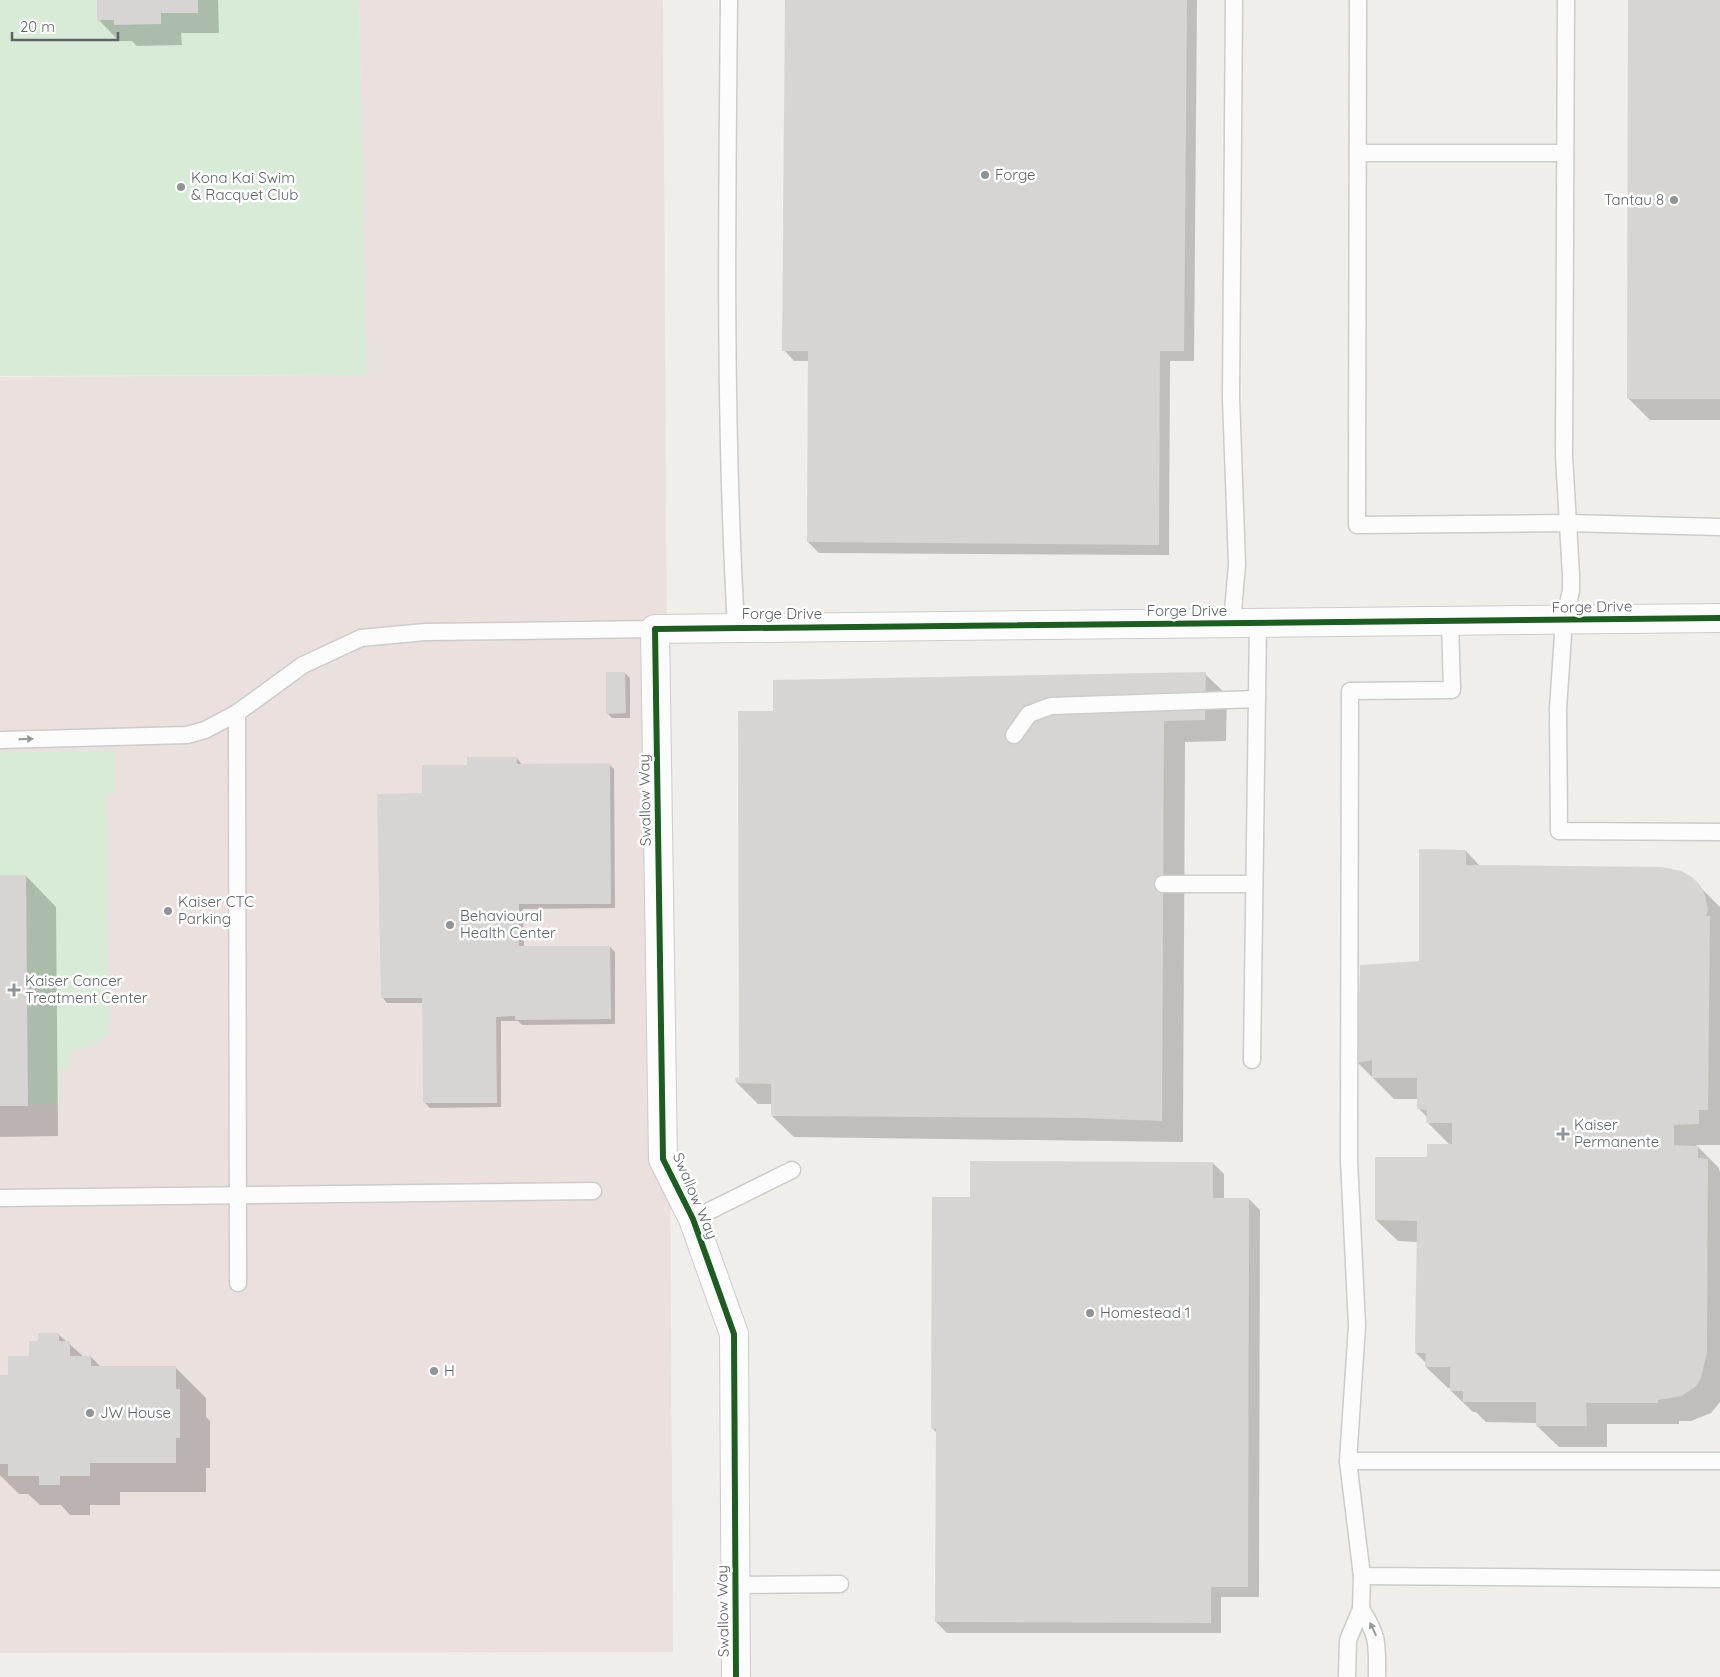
<svg xmlns="http://www.w3.org/2000/svg" width="1720" height="1677" font-family="Quicksand,sans-serif">
<style>
.medical{fill:#eae0de}
.green{fill:#d8ebd6}
.shadow{fill:#0003}
.building{fill:#d6d5d3}
.lines{fill:none;stroke-linecap:round;stroke-linejoin:round}
.service-casing{stroke:#cbcccc;stroke-width:19}
.minor-casing{stroke:#cbcccc;stroke-width:30}
.service{stroke:#fdfcfc;stroke-width:16}
.minor{stroke:#fdfcfc;stroke-width:28}
.cycleway-casing{stroke:#fff;stroke-width:9}
.cycleway{stroke:#1b5e20;stroke-width:6}
.oneway{fill:#96999c}
.poi-dot{fill:#919496;stroke:#fff;stroke-width:2}
.labels{text-anchor:middle;stroke-width:5;stroke-linejoin:round;paint-order:stroke}
.poi-label{font-size:15px;fill:#5f6368;stroke:#fff;text-anchor:start}
.street-label{font-size:15px;fill:#5f6368;stroke:#fff}
</style>
<rect width="100%" height="100%" fill="#efeeea"/>
<polygon class="medical" points="359,0 663,0 673,1652 0,1653 0,377 366,375"/>
<g class="green">
<polygon points="0,0 359,0 367,375 0,376"/>
<polygon points="114,751 114,793 106,794 109,1032 96,1044 70,1051 70,1068 59,1070 59,1104 28,1104 26,875 0,875 0,752"/>
</g>
<g class="shadow">
<polygon points="98,0 218,0 219,33 181,33 182,45 137,46 132,41 119,41 98,19"/>
<polygon points="786,0 1197,0 1194,361 1170,361 1169,555 819,553 808,542 810,361 794,361 784,350"/>
<polygon points="1629,0 1720,0 1720,420 1650,420 1629,399"/>
<polygon points="625,673 630,678 630,718 612,718 607,713"/>
<polygon points="1205,674 1227,695 1226,741 1185,742 1183,1142 794,1137 772,1116 772,1104 758,1104 737,1083 740,1079 774,712"/>
<polygon points="517,758 522,765 609,764 614,769 615,908 523,909 524,948 610,947 615,952 615,1024 522,1025 518,1021 501,1021 501,1107 430,1108 425,1103 424,1003 387,1003 382,997 423,794 468,766"/>
<polygon points="1466,851 1481,867 1699,886 1720,907 1720,1145 1696,1145 1719,1168 1720,1173 1720,1402 1711,1413 1691,1421 1679,1421 1679,1424 1607,1424 1607,1447 1559,1447 1537,1426 1537,1423 1486,1422 1476,1412 1473,1412 1451,1391 1451,1388 1448,1388 1426,1367 1426,1363 1416,1353 1418,1242 1398,1241 1376,1220 1428,1158 1450,1145 1427,1122 1428,1118 1418,1108 1418,1099 1394,1099 1358,1063 1421,962"/>
<polygon points="0,876 26,876 56,907 58,1136 0,1137"/>
<polygon points="1213,1163 1224,1174 1224,1199 1249,1199 1260,1210 1259,1597 1221,1597 1221,1633 947,1633 936,1622 937,1433 932,1428 971,1198"/>
<polygon points="58,1334 84,1357 91,1357 101,1367 175,1367 206,1398 206,1417 210,1421 210,1468 206,1468 206,1492 120,1492 120,1505 90,1505 90,1515 70,1515 61,1505 40,1505 28,1494 19,1494 0,1475 0,1376 10,1376 30,1357 39,1342"/>
</g>
<g class="building">
<polygon points="97,0 198,0 198,13 161,13 161,24 114,25 114,20 97,20"/>
<polygon points="785,0 1187,0 1184,351 1160,351 1159,545 807,542 808,351 782,351"/>
<polygon points="1628,0 1720,0 1720,399 1627,399"/>
<polygon points="606,672 625,672 626,713 606,714"/>
<polygon points="1206,672 1205,720 1164,721 1162,1121 1081,1118 771,1116 771,1084 736,1083 735,1077 739,1078 738,711 773,711 773,680"/>
<polygon points="467,757 517,757 517,764 610,763 611,904 519,904 519,946 610,946 611,1019 515,1020 515,1016 496,1017 497,1103 423,1103 422,998 381,998 377,794 422,793 422,765 467,765"/>
<polygon points="1419,849 1466,850 1466,865 1662,867 1681,871 1692,877 1700,885 1705,895 1708,910 1706,916 1710,916 1708,1110 1699,1110 1699,1124 1674,1125 1674,1145 1698,1146 1698,1158 1708,1159 1707,1352 1701,1378 1696,1386 1682,1396 1658,1400 1658,1403 1586,1403 1587,1426 1536,1426 1536,1402 1463,1402 1463,1391 1450,1391 1450,1367 1425,1367 1426,1353 1415,1353 1417,1221 1375,1220 1375,1157 1427,1157 1427,1144 1452,1144 1452,1123 1426,1123 1427,1110 1417,1109 1417,1078 1372,1078 1372,1060 1357,1063 1360,965 1419,961"/>
<polygon points="0,875 26,875 28,1106 0,1106"/>
<polygon points="970,1161 1213,1162 1213,1198 1249,1198 1248,1587 1211,1587 1211,1623 935,1622 936,1429 931,1429 932,1197 970,1197"/>
<polygon points="38,1333 59,1333 59,1341 70,1341 70,1356 91,1356 91,1366 176,1366 176,1389 180,1389 180,1438 176,1438 176,1463 90,1463 90,1476 60,1476 60,1485 39,1485 39,1476 8,1476 8,1464 0,1464 0,1375 8,1375 8,1356 29,1356 29,1341 38,1341"/>
</g>
<g class="lines">
<defs>
<g id="service">
<path d="M 729,0 C 727,209 724,418 736,626"/>
<polyline points="1358,0 1357,525 1568,523 1720,527"/>
<polyline points="1566,0 1564,456 1571,575 1571,591 1564,620 1558,709 1559,831 1720,832"/>
<polyline points="1358,153 1565,153"/>
<polyline points="1450,621 1452,690 1350,691 1349,1160 1357,1326 1348,1461 1362,1576 1720,1579"/>
<polyline points="1232,623 1237,564 1231,398 1234,0"/>
<polyline points="237,713 238,1283"/>
<polyline points="1014,735 1029,714 1051,706 1257,699"/>
<polyline points="0,740 187,735 205,730 237,713 303,665 361,638 425,632 655,629"/>
<polyline points="1163,884 1254,884"/>
<polyline points="1252,1060 1258,623"/>
<polyline points="0,1198 593,1191"/>
<polyline points="693,1219 792,1170"/>
<polyline points="1348,1461 1720,1461"/>
<polyline points="735,1585 840,1584"/>
<polyline points="1361,1609 1362,1576"/>
<path d="M 1347,1677 L 1348,1640 L 1361,1609 C 1379,1637 1377,1644 1377,1677"/>
</g>
<polyline id="minor" points="736,1677 734,1334 693,1219 663,1159 655,629 1720,618"/>
</defs>
<use href="#service" class="service-casing"/>
<use href="#minor" class="minor-casing"/>
<use href="#service" class="service"/>
<use href="#minor" class="minor"/>
<defs>
<polyline id="cycleway" points="736,1677 734,1334 693,1219 663,1159 655,629 1720,618"/>
</defs>
<use href="#cycleway" class="cycleway-casing"/>
<use href="#cycleway" class="cycleway"/>
</g>
<defs><path id="oneway-solid" d="M-6-.8H1V-3.2L6.5 0L1 3.2V.8H-6Z" transform="scale(1.25)"/></defs>
<g class="oneway">
<use href="#oneway-solid" transform="translate(26 739) rotate(-2)"/>
<use href="#oneway-solid" transform="translate(1373 1629) rotate(-115)"/>
</g>
<g class="poi-dot">
<circle cx="985" cy="175" r="5"/>
<circle cx="181" cy="187" r="5"/>
<circle cx="1674" cy="200" r="5"/>
<circle cx="168" cy="911" r="5"/>
<circle cx="450" cy="925" r="5"/>
<path d="M11.5 982.5h5v5h5v5h-5v5h-5v-5h-5v-5h5z"/>
<path d="M1560.5 1126.5h5v5h5v5h-5v5h-5v-5h-5v-5h5z"/>
<circle cx="1090" cy="1313" r="5"/>
<circle cx="434" cy="1371" r="5"/>
<circle cx="90" cy="1413" r="5"/>
</g>
<g class="labels">
<g class="poi-label">
<text x="995" y="180">Forge</text>
<text x="191" y="183">Kona Kai Swim<tspan x="191" dy="17">&amp; Racquet Club</tspan></text>
<text x="1664" y="205" text-anchor="end">Tantau 8</text>
<text x="178" y="907">Kaiser CTC<tspan x="178" dy="17">Parking</tspan></text>
<text x="460" y="921">Behavioural<tspan x="460" dy="17">Health Center</tspan></text>
<text x="25" y="986">Kaiser Cancer<tspan x="25" dy="17">Treatment Center</tspan></text>
<text x="1574" y="1130">Kaiser<tspan x="1574" dy="17">Permanente</tspan></text>
<text x="1100" y="1318">Homestead 1</text>
<text x="444" y="1376">H</text>
<text x="100" y="1418">JW House</text>
</g>
<g class="street-label">
<text transform="translate(1592 607) rotate(-1)" y="5">Forge Drive</text>
<text x="1187" y="616">Forge Drive</text>
<text x="782" y="619">Forge Drive</text>
<text transform="translate(645 800) rotate(-91)" y="5">Swallow Way</text>
<text transform="translate(695 1196) rotate(67)" y="5">Swallow Way</text>
<text transform="translate(723 1611) rotate(-91)" y="5">Swallow Way</text>
</g>
</g>
<path d="M12 32v8h106v-8" fill="none" stroke="#5f6368" stroke-width="2.5"/>
<text x="20" y="32" font-size="15" fill="#5f6368" stroke="#ffffff" stroke-width="4" paint-order="stroke">20 m</text>
</svg>
